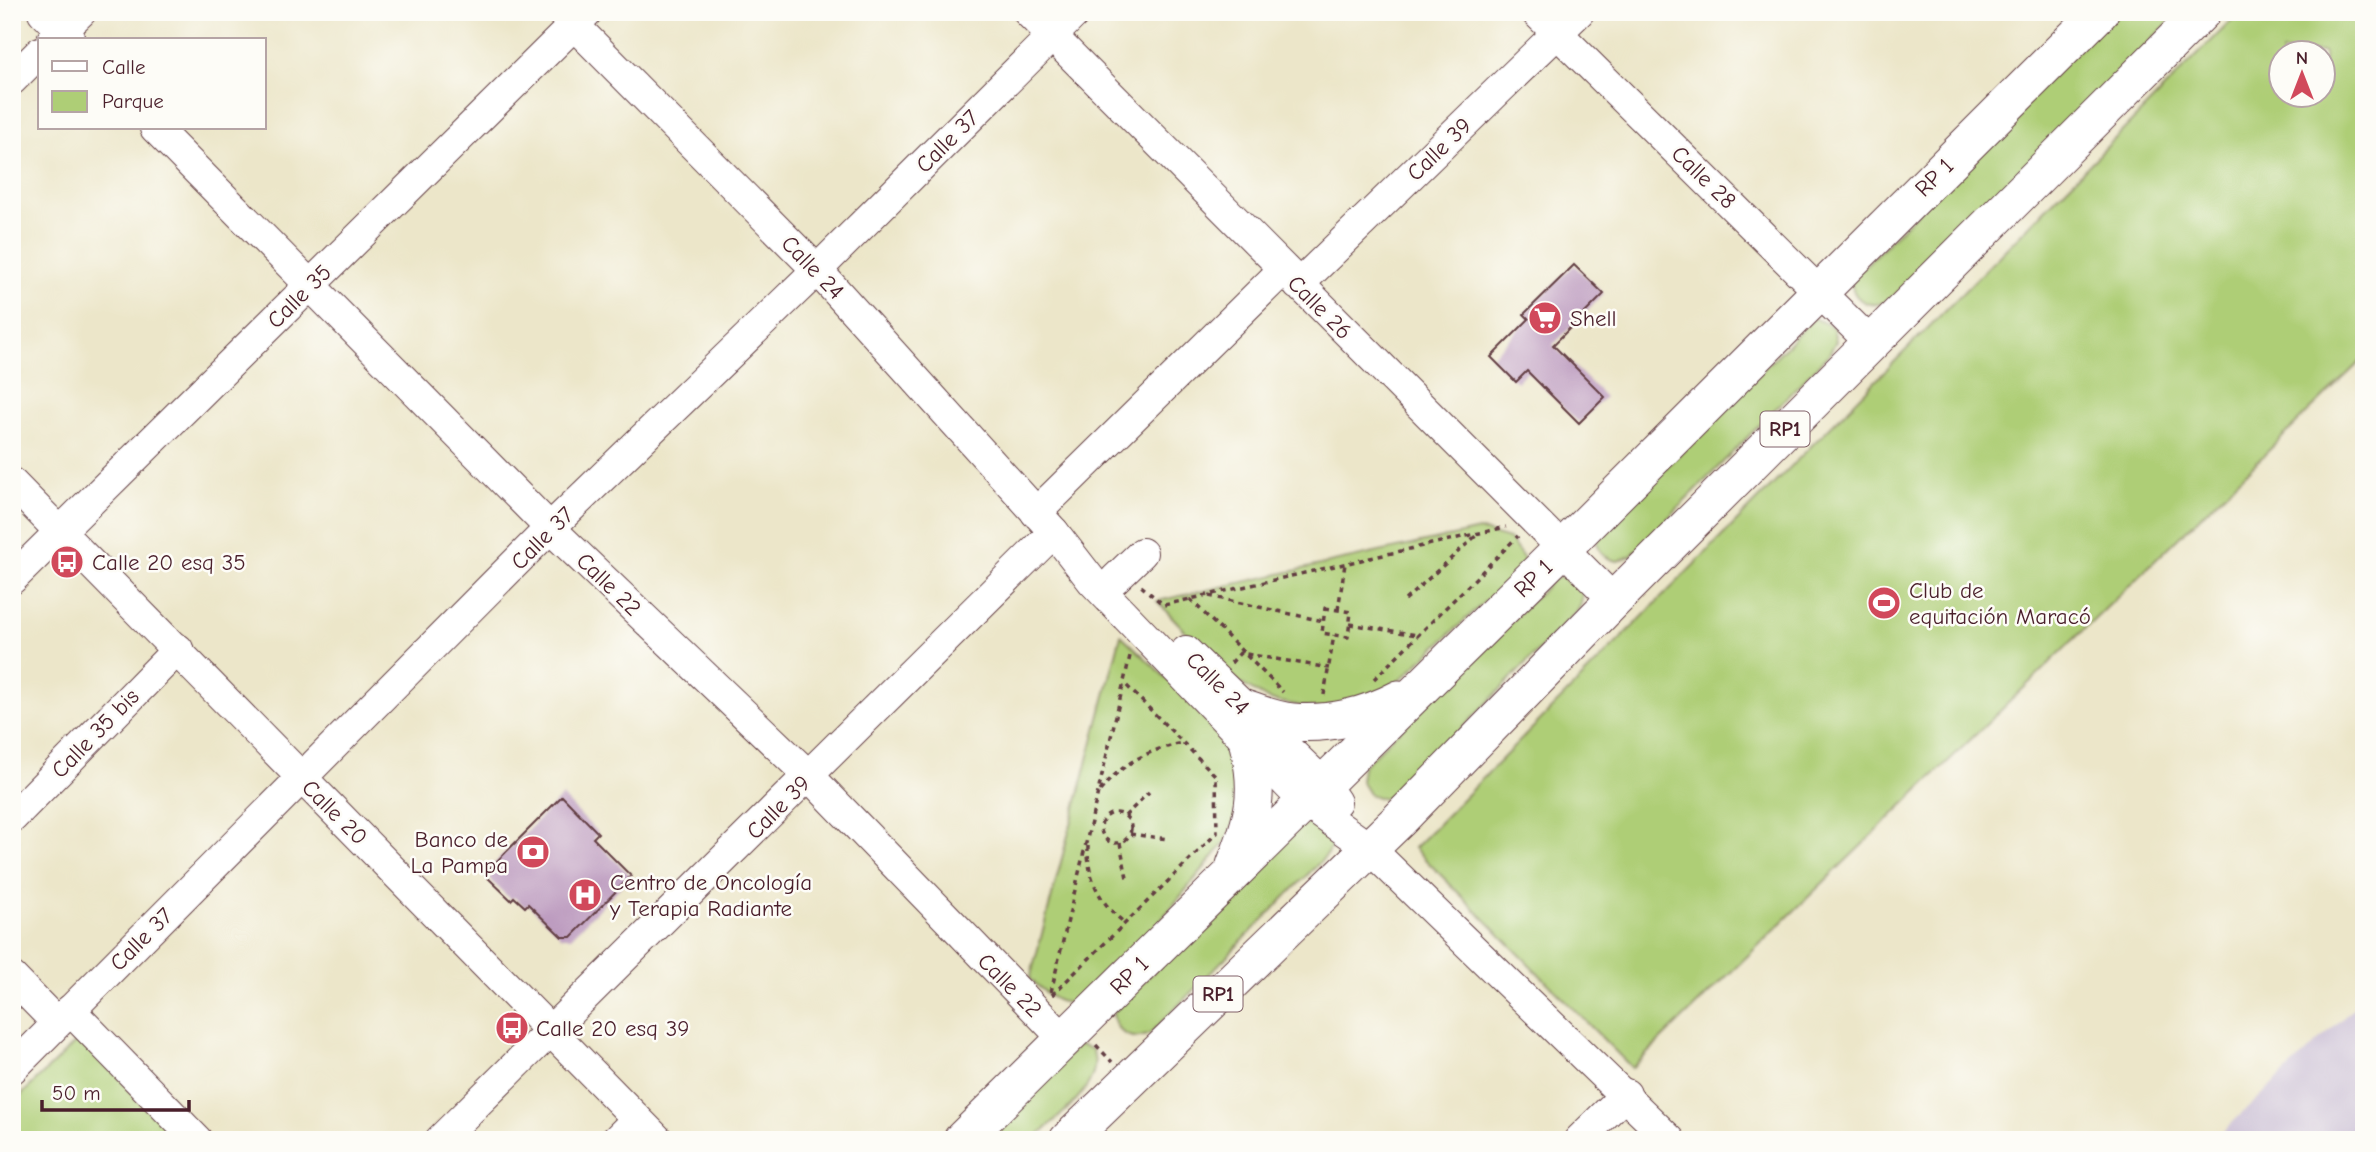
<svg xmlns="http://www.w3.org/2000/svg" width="2376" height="1152" font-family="'Comic Neue',sans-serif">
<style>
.industrial{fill:#cbbfd5}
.green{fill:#aece76;stroke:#7c7650;stroke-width:2;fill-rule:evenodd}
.building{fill:#bd9cc0}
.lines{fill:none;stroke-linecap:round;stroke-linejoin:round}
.minor-casing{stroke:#623d43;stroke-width:32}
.major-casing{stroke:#623d43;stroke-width:39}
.path{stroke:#623d43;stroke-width:3.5;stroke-dasharray:5 5;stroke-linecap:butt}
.minor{stroke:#fff;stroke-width:30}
.major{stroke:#fff;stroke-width:37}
.labels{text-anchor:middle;stroke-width:5;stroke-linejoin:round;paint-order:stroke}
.shield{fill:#fdfcf7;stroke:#806168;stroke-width:2}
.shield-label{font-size:21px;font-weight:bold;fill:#4a1f2b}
.street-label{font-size:23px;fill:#4a1f2b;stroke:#fdfcf7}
.poi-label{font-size:23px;fill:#4a1f2b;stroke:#fdfcf7;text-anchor:start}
</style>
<rect width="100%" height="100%" fill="#fdfcf7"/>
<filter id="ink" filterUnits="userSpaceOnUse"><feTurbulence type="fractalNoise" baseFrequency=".0143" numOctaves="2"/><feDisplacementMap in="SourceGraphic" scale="14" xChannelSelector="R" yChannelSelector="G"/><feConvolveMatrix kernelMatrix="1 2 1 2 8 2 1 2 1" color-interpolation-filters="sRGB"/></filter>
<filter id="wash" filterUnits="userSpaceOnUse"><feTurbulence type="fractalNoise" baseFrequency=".00686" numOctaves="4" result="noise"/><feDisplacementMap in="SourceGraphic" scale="28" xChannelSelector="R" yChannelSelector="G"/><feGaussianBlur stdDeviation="1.57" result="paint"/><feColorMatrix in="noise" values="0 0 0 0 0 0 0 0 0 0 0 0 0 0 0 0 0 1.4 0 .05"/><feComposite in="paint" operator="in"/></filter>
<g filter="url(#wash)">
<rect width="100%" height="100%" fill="#ece6c9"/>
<polygon class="industrial" points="2364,998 2364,1140 2214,1140"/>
<g class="green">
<path d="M 2114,12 L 2180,12 L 1892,298 C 1873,311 1853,303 1851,280 Z"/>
<path d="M 2240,12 L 2364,12 L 2364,358 L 1632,1068 L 1414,848 ZM 2324,52 L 2324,94 L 2282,94 L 2282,52 Z"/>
<path d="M 1814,318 L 1833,327 L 1836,341 L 1829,354 L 1631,556 L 1618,561 C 1604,559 1597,551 1597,537 Z"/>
<polygon points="1479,530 1509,539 1524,559 1521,568 1383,696 1324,710 1269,700 1240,683 1210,657 1157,601"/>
<path d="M 1563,576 C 1581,579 1587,594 1578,610 L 1398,794 L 1383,799 L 1369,794 L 1361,781 L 1363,766 L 1555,578 Z"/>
<path d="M 1121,635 C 1148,661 1237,741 1240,778 C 1241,797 1234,829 1223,845 L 1156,926 L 1082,997 C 1061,1012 1047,993 1030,979 Z"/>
<path d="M 1313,821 L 1333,840 L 1328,854 L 1151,1033 C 1133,1043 1114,1034 1113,1012 L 1299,827 Z"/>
<polygon points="82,1036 184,1140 12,1140 12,1104"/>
<path d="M 1079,1045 L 1092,1049 C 1107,1085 1055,1118 1033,1140 L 979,1140 Z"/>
</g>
<g id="blocks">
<g class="building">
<polygon points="1574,265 1604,294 1553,345 1605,397 1579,423 1527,371 1516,382 1491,357 1529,319 1524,314"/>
<polygon points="562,796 598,833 593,838 631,876 571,937 562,937 528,904 525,907 514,897 511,900 484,874"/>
</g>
</g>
</g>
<g filter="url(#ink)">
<use href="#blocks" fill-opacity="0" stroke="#623d43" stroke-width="2"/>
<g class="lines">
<defs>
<g id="minor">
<polyline points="43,12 70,40"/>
<polyline points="561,12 817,270 1054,532 1092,581 1289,786 1305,802 1368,847 1670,1140"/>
<polyline points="1028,12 1614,600"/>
<polyline points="1536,12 1871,343"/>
<polyline points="52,40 81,12"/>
<polyline points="12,80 40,52"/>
<polyline points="155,128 550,528 809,776 1064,1039"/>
<polyline points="1298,285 1579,12"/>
<polyline points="12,483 658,1140"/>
<polyline points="1036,513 1283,270"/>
<polyline points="12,579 587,12"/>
<polyline points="1115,579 1142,553"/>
<polyline points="1186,651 1323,783 1336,802"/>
<polyline points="12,818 178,649"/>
<polyline points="12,977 57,1023"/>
<polyline points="70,1010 197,1140"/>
<polyline points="12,1069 550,528 817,270 1076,12"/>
<polyline points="440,1140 1054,532"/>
<polyline points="616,1140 637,1119"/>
<polyline points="1579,1140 1626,1094"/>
</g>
<g id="major">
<path d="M 1245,709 C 1260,714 1277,721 1293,722 C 1329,725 1367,716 1399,699"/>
<path d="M 1235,865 C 1253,820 1261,792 1248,744"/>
<polyline points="962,1140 1563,548 2100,12"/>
<polyline points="1068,1140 1398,821 1614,600 2202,12"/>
</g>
</defs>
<use href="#minor" class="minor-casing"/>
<use href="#major" class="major-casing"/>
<g class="path">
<polyline points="1141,586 1164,605 1506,527"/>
<polyline points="1209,596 1323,621"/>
<polyline points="1190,599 1283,692"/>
<polyline points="1405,600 1479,533"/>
<polygon points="1325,608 1351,612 1348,637 1322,633"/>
<polyline points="1338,610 1345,564"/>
<polyline points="1350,624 1417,635"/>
<polyline points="1231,663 1240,653 1329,668"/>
<polyline points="1374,679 1518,536"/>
<polyline points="1324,695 1334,635"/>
<path d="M 1100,791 C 1122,763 1148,750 1183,743"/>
<circle cx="1116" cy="828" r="15"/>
<polyline points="1125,816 1149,792"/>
<polyline points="1130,834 1168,839"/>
<polyline points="1120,843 1127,878"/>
<path d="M 1088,846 C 1087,878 1100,904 1125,923"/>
<polyline points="1051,992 1130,656"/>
<polyline points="1052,995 1217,833 1216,776 1125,684"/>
<polyline points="1096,1045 1112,1062"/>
</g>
<use href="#minor" class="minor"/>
<use href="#major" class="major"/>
</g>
</g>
<defs>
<symbol id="supermarket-disc" viewBox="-11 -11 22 22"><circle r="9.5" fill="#d1495b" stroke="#fdfcf7"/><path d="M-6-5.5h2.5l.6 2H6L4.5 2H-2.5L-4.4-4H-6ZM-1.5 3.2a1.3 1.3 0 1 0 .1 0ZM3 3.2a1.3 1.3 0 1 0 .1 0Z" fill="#fff"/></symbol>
<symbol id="bus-disc" viewBox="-11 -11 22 22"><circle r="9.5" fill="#d1495b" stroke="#fdfcf7"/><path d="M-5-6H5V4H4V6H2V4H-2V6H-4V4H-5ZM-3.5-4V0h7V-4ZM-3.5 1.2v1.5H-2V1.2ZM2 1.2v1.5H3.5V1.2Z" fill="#fff"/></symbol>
<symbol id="stadium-disc" viewBox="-11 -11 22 22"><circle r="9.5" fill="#d1495b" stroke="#fdfcf7"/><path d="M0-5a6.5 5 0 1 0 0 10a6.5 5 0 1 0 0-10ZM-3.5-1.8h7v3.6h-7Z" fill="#fff"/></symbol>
<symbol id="bank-disc" viewBox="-11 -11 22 22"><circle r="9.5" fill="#d1495b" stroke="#fdfcf7"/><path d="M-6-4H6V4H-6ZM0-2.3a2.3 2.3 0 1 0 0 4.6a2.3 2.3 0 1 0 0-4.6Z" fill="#fff"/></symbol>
<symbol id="hospital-disc" viewBox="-11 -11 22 22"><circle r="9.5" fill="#d1495b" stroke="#fdfcf7"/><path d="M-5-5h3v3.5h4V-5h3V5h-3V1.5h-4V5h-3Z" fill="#fff"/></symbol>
</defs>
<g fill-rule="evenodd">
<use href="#supermarket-disc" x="1526" y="299" width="38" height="38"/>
<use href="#bus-disc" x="48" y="543" width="38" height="38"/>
<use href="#stadium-disc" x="1865" y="584" width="38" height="38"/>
<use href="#bank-disc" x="514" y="833" width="38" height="38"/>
<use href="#hospital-disc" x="566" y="876" width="38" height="38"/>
<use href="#bus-disc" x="493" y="1009" width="38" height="38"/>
</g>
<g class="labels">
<g class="shield">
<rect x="1760.5" y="411.5" width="49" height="35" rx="5"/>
<rect x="1193.5" y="976.5" width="49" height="35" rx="5"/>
</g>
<g class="shield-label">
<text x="1785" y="436">RP1</text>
<text x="1218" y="1001">RP1</text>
</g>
<g class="street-label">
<text transform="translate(947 141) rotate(-45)" y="8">Calle 37</text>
<text transform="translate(1439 149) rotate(-44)" y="8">Calle 39</text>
<text transform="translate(1704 177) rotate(44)" y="8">Calle 28</text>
<text transform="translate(1934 177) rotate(-45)" y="8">RP 1</text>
<text transform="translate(813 267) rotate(46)" y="8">Calle 24</text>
<text transform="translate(299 296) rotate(-45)" y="8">Calle 35</text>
<text transform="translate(1320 307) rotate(45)" y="8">Calle 26</text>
<text transform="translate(542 538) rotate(-45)" y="8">Calle 37</text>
<text transform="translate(1533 578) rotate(-44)" y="8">RP 1</text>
<text transform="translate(609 584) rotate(44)" y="8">Calle 22</text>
<text transform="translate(1218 683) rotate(45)" y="8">Calle 24</text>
<text transform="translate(95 733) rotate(-46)" y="8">Calle 35 bis</text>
<text transform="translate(778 807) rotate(-45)" y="8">Calle 39</text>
<text transform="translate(335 812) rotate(45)" y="8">Calle 20</text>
<text transform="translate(141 939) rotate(-45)" y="8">Calle 37</text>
<text transform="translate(1129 975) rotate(-45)" y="8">RP 1</text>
<text transform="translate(1010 985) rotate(45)" y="8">Calle 22</text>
</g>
<g class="poi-label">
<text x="1570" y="326">Shell</text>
<text x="92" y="570">Calle 20 esq 35</text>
<text x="1909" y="598">Club de<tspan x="1909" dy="26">equitación Maracó</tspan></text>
<text x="508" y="847" text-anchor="end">Banco de<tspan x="508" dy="26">La Pampa</tspan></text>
<text x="610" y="890">Centro de Oncología<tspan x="610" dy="26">y Terapia Radiante</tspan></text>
<text x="536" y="1036">Calle 20 esq 39</text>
</g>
</g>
<rect width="2376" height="1152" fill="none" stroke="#fdfcf7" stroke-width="42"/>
<rect x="38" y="38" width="228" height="91" fill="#fdfcf7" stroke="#b5a4a5" stroke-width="2"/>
<rect x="52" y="61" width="35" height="10" fill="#ffffff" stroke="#b5a4a5" stroke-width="2"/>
<text x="102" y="74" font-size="21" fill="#4a1f2b">Calle</text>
<rect x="52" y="91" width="35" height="21" fill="#aece76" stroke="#b5a4a5" stroke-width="2"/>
<text x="102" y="108" font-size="21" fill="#4a1f2b">Parque</text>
<g transform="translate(2302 74)"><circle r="33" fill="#fdfcf7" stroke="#b5a4a5" stroke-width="2"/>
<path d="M0-5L12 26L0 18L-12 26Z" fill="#d1495b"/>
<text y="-10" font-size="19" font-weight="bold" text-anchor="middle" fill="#4a1f2b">N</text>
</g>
<path d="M42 1100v10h147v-10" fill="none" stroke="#4a1f2b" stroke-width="3.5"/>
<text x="52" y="1100" font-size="21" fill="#4a1f2b" stroke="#fdfcf7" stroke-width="5" paint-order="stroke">50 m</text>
</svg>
